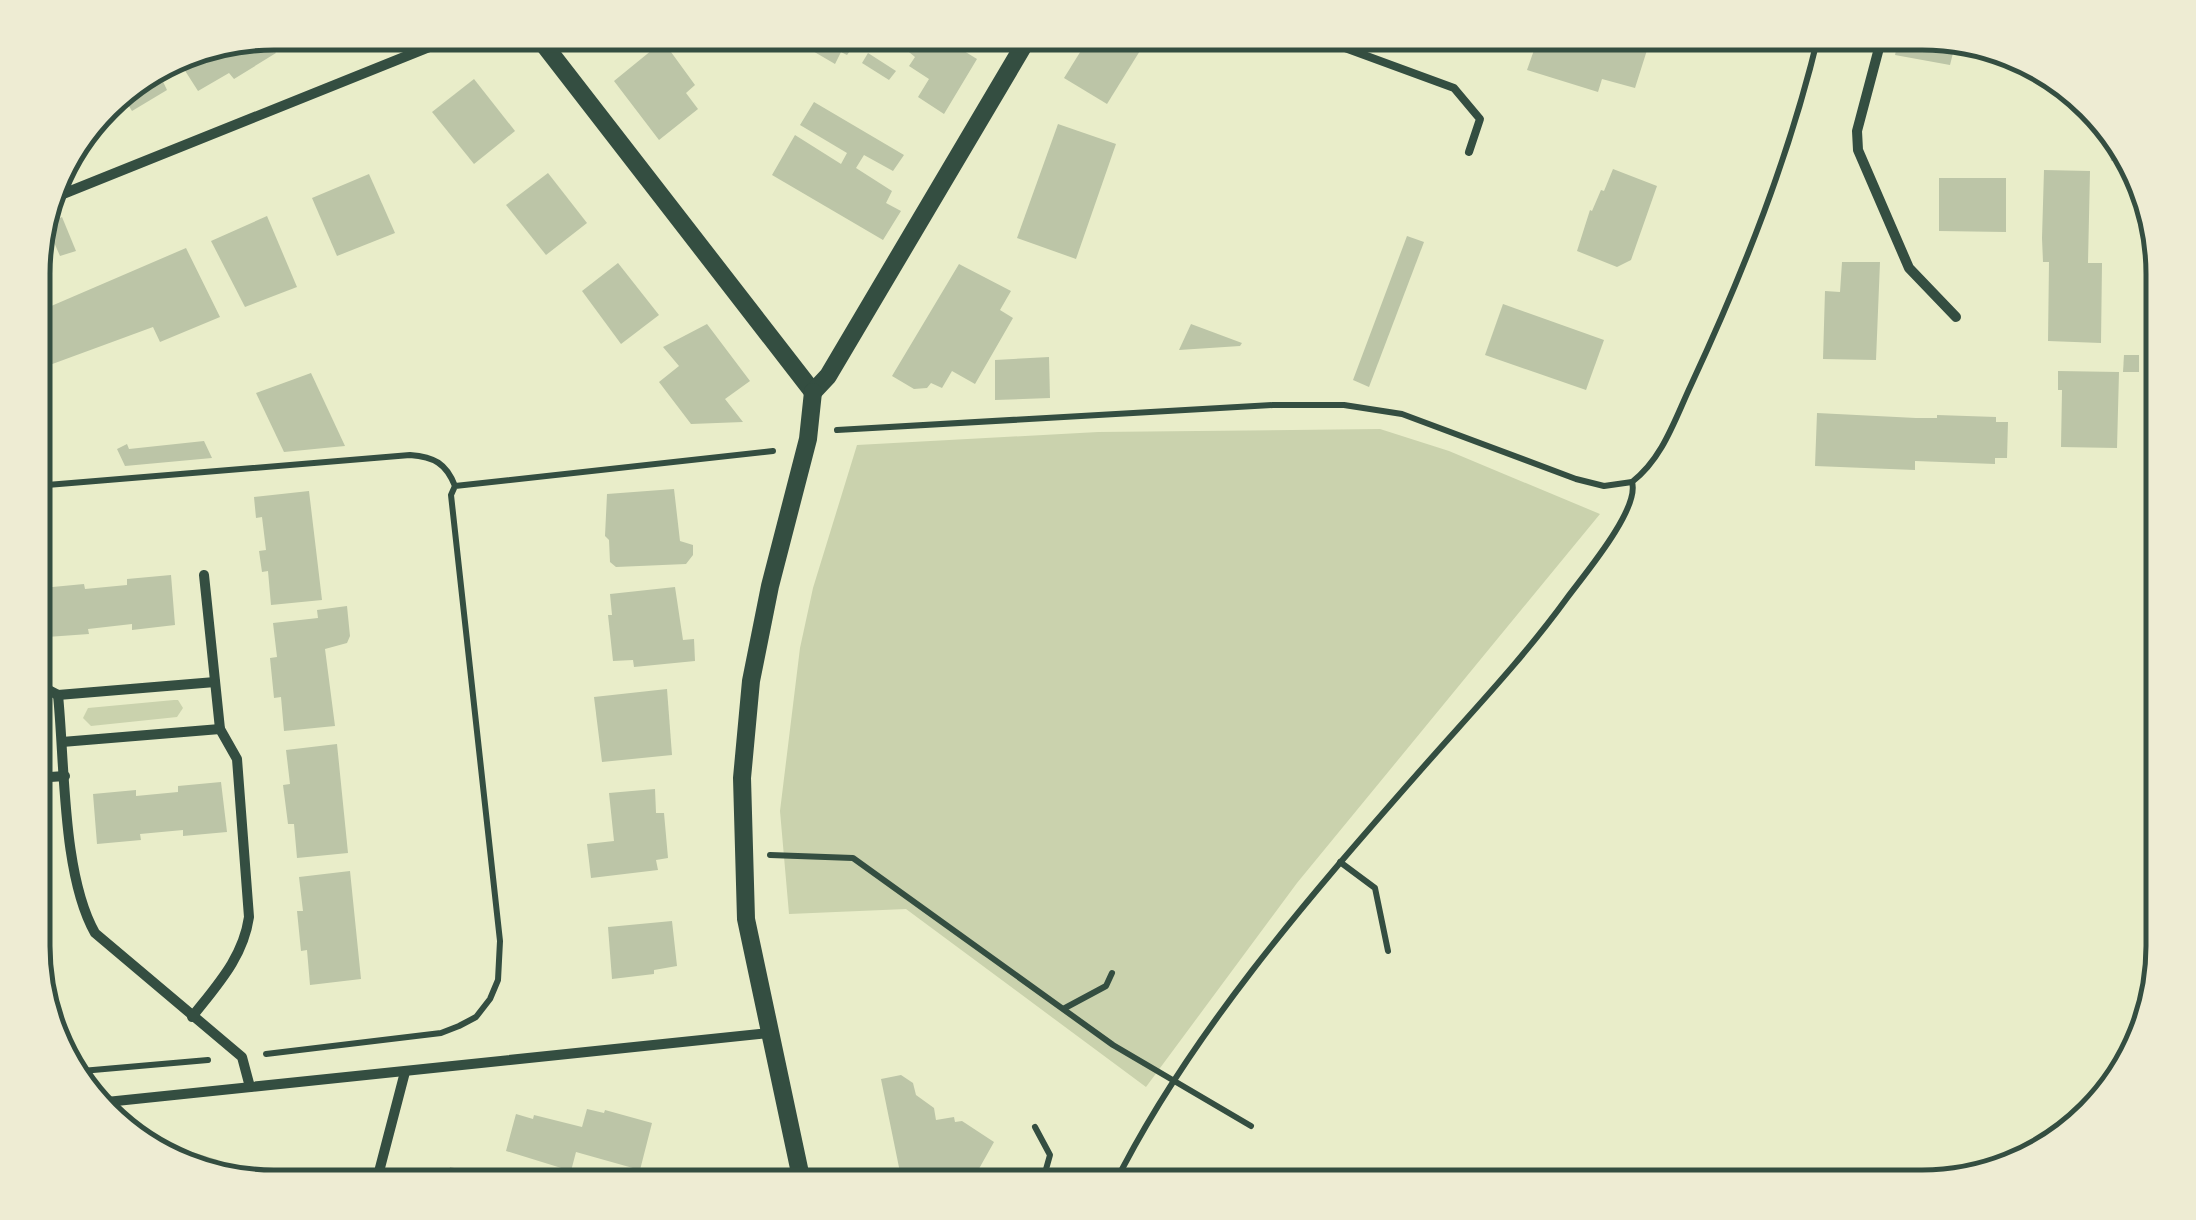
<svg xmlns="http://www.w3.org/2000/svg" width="2196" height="1220" font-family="Barlow,sans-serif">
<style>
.green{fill:#cad2ad}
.building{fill:#bcc5a7}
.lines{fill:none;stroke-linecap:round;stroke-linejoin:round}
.path{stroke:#344e41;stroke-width:6}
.service{stroke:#344e41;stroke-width:8}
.minor{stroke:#344e41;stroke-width:10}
.tertiary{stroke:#344e41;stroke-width:18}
.rim{fill:none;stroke:#344e41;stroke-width:5}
</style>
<rect width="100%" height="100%" fill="#e9edc9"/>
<g class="green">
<polygon points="1380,429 1449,451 1600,514 1297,883 1146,1087 906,909 789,914 780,811 800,648 813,588 857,445 1098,432"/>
<path d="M 35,699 C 52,716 46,738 35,757 Z"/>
<polygon points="174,700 178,700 183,708 177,717 91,726 83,718 88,708"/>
</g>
<g class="building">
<polygon points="630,33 662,33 643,48"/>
<polygon points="782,33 876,33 865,50 855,44 847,55 841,52 835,64"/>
<polygon points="913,33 975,33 964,51 977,59 944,114 918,97 929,79 909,66 915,57 904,48"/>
<polygon points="1092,33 1151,33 1107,104 1064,78"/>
<polygon points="1540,33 1583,33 1614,42 1616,37 1648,47 1635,88 1602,79 1598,92 1527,70"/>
<polygon points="1900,33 1923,33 1956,41 1950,65 1895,55"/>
<polygon points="264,35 276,53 234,79 229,73 198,91 175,55 182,51"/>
<polygon points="663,41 695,85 686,93 698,109 659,140 614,81"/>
<polygon points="868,53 896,71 889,80 862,63"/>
<polygon points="156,67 167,90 132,111 119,90"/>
<polygon points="474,79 515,131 474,164 432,112"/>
<polygon points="814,102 904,155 893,171 864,155 856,168 892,191 886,203 901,211 883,240 772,175 795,135 841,164 847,153 800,125"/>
<polygon points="1058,124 1116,144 1076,259 1017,238"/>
<polygon points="2108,138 2123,140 2130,162 2111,161"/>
<polygon points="1613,169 1657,186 1631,260 1617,267 1577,251 1590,210 1592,211 1601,190 1604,191"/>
<polygon points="2044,170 2090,171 2088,263 2102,263 2101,343 2048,341 2049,262 2043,262 2042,238"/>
<polygon points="548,173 587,223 546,255 506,205"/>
<polygon points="369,174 395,233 337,256 312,198"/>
<polygon points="1939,178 2006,178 2006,232 1939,231"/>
<polygon points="267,216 297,287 245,307 211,241"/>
<polygon points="62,217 76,251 60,256 46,224"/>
<polygon points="1407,236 1424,242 1369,387 1353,380"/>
<polygon points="186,248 220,317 160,342 153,327 36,370 35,313"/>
<polygon points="1842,262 1880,262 1876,360 1823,359 1825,291 1840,292"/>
<polygon points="618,263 659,315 621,344 582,291"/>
<polygon points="959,264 1011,291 1000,310 1013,318 975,384 952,371 942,388 931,383 927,388 914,389 892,376"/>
<polygon points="1503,304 1604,340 1586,390 1485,355"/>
<polygon points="707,324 750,381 725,399 743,422 691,424 659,382 679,366 663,347"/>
<polygon points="1191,324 1242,343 1240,346 1179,350"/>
<polygon points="2124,355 2139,355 2139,372 2123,372"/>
<polygon points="1049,357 1050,398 995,400 995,360"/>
<polygon points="2058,371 2119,372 2117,448 2061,447 2062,390 2058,390"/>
<polygon points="311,373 345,446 284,452 256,393"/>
<polygon points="1817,413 1916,418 1937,418 1937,415 1996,417 1996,422 2008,422 2007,458 1995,458 1995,464 1915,461 1915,470 1815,466"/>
<polygon points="204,441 212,458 125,466 117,449 127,444 129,449"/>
<polygon points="674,489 680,541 693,545 693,555 686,564 616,567 610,562 609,540 605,536 607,494"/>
<polygon points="309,491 322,600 271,605 268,571 262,572 259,551 266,550 262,517 256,518 254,497"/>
<polygon points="35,563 40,563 42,588 84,584 85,589 127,585 127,579 171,575 175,625 132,630 132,624 88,629 89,634 47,637 45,612 35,613"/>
<polygon points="675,587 683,640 694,639 695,661 634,667 633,660 613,661 608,615 612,615 610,594"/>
<polygon points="347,606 350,636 347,643 325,649 335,726 284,731 281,697 274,698 270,658 277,657 273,623 318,618 317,610"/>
<polygon points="667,689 672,755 602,762 594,697"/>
<polygon points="337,744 348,853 297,858 294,824 288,824 283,785 290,784 286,750"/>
<polygon points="221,782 227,832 183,836 183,830 140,834 141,840 97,844 93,794 136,790 136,796 178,792 178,786"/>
<polygon points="655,789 656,813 664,813 668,858 656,860 658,870 591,878 587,844 614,841 609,793"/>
<polygon points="43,829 49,879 35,880 35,830"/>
<polygon points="350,871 361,979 310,985 307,950 301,951 297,911 303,911 299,877"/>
<polygon points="672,921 677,966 654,970 654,974 612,979 608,927"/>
<polygon points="901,1075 913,1083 916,1095 934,1108 936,1120 954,1117 955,1122 962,1121 994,1142 971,1183 972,1187 903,1187 881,1079"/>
<polygon points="587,1109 604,1113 605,1110 652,1123 640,1170 576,1152 571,1171 506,1151 516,1114 533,1119 534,1115 582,1127"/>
<polygon points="157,1141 218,1160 215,1172 154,1155"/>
<polygon points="450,1167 500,1179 497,1187 445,1187"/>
</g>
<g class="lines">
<g class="path">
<path d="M 837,430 L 1273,405 L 1344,405 L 1402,414 L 1576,479 L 1604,486 L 1632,482 C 1663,458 1675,419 1691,385 C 1744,271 1790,155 1819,33"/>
<path d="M 35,486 L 410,455 C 434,457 446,463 455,486"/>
<polyline points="770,855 853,858 1113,1045 1251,1126"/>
<polyline points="1340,862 1375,888 1388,951"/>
<polyline points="1065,1008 1106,986 1112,973"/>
<polyline points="266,1054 441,1033 459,1026 476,1017 490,999 498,980 500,941 451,495 455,486 773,451"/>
<polyline points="70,1072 208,1060"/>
<polyline points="1035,1127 1050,1155 1041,1187"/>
<polyline points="583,1187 605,1184 619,1187"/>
<path d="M 1113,1187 C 1187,1037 1309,897 1419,772 C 1469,715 1522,660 1567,598 C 1584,575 1640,509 1632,482"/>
</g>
<polyline class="service" points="1304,33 1454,88 1480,119 1469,152"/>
<g class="minor">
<polyline points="1883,33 1857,131 1858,150 1909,268 1956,317"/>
<polyline points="48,200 464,33"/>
<polyline points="35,683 58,695 215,682"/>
<path d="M 58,695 C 65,764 62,875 95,933 L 242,1057 L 250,1087"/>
<polyline points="62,742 220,729"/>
<polyline points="35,778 65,776"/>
<path d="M 192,1017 C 217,985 243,958 249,917 L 237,759 L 220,729 L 204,575"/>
<polyline points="97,1103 768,1033"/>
<polyline points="375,1187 405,1072"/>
</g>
<g class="tertiary">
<polyline points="535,33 813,392"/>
<polyline points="813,392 828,376 1031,33"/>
<polyline points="803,1187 746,919 742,778 751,681 770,586 808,439 813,392"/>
</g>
</g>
<path d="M0 0H2196V1220H0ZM274 50H1922A224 224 0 0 1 2146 274V946A224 224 0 0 1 1922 1170H274A224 224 0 0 1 50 946V274A224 224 0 0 1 274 50Z" fill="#eeecd3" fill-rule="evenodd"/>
<path class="rim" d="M274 50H1922A224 224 0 0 1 2146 274V946A224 224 0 0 1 1922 1170H274A224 224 0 0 1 50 946V274A224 224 0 0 1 274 50Z"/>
</svg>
